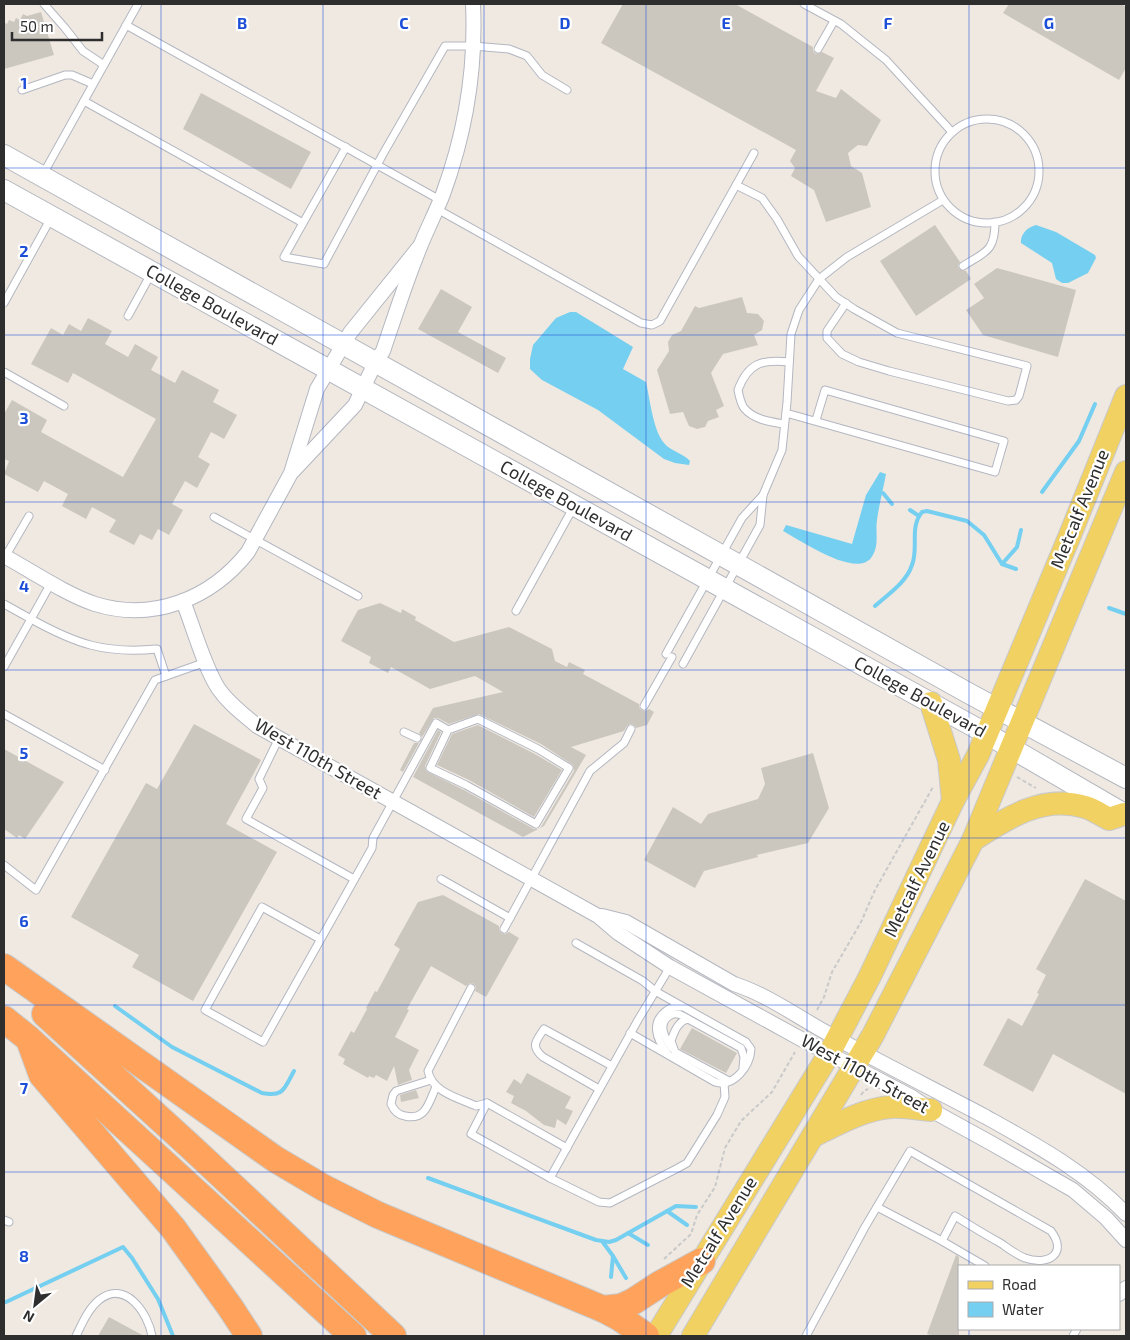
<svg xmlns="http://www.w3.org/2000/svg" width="1130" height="1340" font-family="'Exo 2',sans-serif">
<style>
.water{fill:#75cff0}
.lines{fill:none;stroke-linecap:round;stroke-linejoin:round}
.stream{stroke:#75cff0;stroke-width:4}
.building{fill:#cbc7bf}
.service-casing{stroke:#b4b7c1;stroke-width:9}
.minor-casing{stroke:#b4b7c1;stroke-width:16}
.secondary-casing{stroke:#b4b7c1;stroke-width:22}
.primary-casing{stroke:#c9c9c9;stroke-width:24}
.motorway-casing{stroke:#c9c9c9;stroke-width:28}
.path{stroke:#c9c9c9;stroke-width:2;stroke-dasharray:4 2.5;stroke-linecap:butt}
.service{stroke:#fff;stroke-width:7}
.minor{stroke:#fff;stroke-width:14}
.secondary{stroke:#fff;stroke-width:20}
.primary{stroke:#f2d163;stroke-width:22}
.motorway{stroke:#ffa35c;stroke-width:26}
.grid{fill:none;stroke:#1d4ed8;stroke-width:1;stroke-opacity:0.55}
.labels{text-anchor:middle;stroke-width:4.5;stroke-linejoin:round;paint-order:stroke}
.street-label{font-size:18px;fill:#2e2e2e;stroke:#fff}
.grid-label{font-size:16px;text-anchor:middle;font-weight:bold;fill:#1d4ed8;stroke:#fff;stroke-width:4.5;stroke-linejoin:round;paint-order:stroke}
</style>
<rect width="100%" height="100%" fill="#efe9e1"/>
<g class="water">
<path d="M 1036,225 L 1056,232 L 1095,255 L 1096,258 L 1088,273 L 1068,283 L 1062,283 L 1056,279 L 1052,263 L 1021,243 C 1020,234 1028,227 1036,225 Z"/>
<path d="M 570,312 L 576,312 L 633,347 L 623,369 L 646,382 C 650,399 653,430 664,443 C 670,451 683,453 690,461 L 689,465 L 675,463 L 664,459 L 598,410 L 542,380 L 530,369 L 530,359 L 533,345 L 556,318 Z"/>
<path d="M 880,472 L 886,474 C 883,490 879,505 877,520 C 875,533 880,546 871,558 C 855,578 800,540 783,531 L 786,525 L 852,544 L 866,495 Z"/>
</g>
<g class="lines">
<g class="stream">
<polyline points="1042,492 1079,441 1095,404"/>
<polyline points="883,493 892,504"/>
<polyline points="910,510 919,516"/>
<polyline points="1002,564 1017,547 1021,530"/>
<path d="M 875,606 C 888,594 906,583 912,565 C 919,547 909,528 922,512 L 927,511 L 967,521 L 984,535 L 1002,564 L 1016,569"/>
<polyline points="1109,608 1126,614"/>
<path d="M 115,1006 L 172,1047 L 262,1093 C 284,1097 284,1089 294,1071"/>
<polyline points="428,1178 596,1240 609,1242 616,1240 676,1206 696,1207"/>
<polyline points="667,1211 687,1225"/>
<polyline points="628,1233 648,1245"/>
<polyline points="602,1241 613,1256 611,1277"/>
<polyline points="613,1256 626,1278"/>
<polyline points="6,1302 123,1247 132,1258 158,1299 173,1336"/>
</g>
</g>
<g class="building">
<polygon points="623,4 735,4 813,47 813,51 816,54 822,52 834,58 816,91 836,98 841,89 881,120 867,146 858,145 848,153 851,166 862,173 871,207 826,222 814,190 791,176 795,168 790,161 796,150 601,43"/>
<polygon points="1009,4 1121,4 1126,7 1126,68 1119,80 1003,13"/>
<polygon points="41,12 54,55 4,69 4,22 7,24 9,20 14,22 16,18 20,20 23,14 27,16"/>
<polygon points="201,93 311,152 291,189 183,129"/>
<polygon points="935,225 960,262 958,266 959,269 966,271 971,279 916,316 880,261"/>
<polygon points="997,268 1076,290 1058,357 983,335 966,310 984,298 974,284"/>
<polygon points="441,289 472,307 458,332 506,358 498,373 418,329"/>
<polygon points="742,297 747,313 758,314 764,321 762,330 754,335 758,345 723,354 711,373 724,406 716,410 719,417 708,421 705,427 697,429 689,426 683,412 670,414 657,370 669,351 668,342 672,335 681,331 695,306 699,308"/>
<polygon points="88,318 112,331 105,344 128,357 135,344 158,357 151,370 175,383 182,370 219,390 213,402 237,415 224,439 211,432 198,457 210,464 197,488 185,481 172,504 183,510 169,535 158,529 152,540 140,534 134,545 109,532 116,520 92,507 86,519 62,506 68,494 44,481 38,492 4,474 9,461 4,459 4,414 12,400 47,420 41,432 123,477 156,419 73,373 68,383 31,364 51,328 63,335 69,324 81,331"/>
<polygon points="380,603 401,613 402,609 416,617 415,620 454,642 509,627 552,649 555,661 567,667 569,662 585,670 583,674 639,704 639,707 641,710 645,711 649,709 654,712 647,725 636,728 634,725 630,724 627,726 624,731 571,747 586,755 544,826 523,837 413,777 438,730 441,732 425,766 426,771 464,790 534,829 538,829 541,827 574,771 573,765 541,744 479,714 449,724 438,718 434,718 422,737 419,733 433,708 503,692 475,676 430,689 391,667 388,673 369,663 371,657 341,641 358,610"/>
<polygon points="194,724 261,760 226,824 277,852 193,1001 132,967 139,955 71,917 146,783 157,789"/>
<polygon points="478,725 535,754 562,770 534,817 469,780 437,765 452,734"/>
<polygon points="414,743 419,743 403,772 400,770"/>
<polygon points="4,749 64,782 25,839 19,835 17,838 4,829"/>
<polygon points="813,753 829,808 808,843 757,855 758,857 704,871 695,888 644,860 673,807 701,824 708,814 758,799 765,784 761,768"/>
<polygon points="1085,879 1126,901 1126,1094 1053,1054 1033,1092 983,1065 1008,1018 1022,1026 1039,994 1037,993 1046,975 1036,969"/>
<polygon points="443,895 499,926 499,930 501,933 505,934 509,932 519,938 486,997 475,991 476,987 474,984 470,983 466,986 431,966 407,1009 409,1010 395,1037 419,1050 409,1070 412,1080 398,1085 394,1066 387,1081 376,1075 374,1078 369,1076 368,1078 343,1064 345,1059 338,1055 351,1031 354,1033 367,1009 366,1008 375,991 377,992 400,949 394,945 418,902"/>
<polygon points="692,1028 737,1053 726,1073 680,1049"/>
<polygon points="527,1073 571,1097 565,1108 573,1111 566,1125 557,1119 555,1128 544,1125 526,1111 511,1103 514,1096 506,1092 514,1079 521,1084"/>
<polygon points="416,1090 419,1098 401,1102 400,1095"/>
<polygon points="956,1255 959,1257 959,1336 935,1336 927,1334"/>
<polygon points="109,1317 144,1336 98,1336"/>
</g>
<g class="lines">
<defs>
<g id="service">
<polyline points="44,4 65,28 83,51 104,65"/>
<polyline points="804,4 841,24 886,60 952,132"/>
<polyline points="126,25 440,200"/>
<polyline points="818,49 834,21"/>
<polyline points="22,90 65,75 72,75 93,84"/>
<polyline points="84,101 303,223 284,257 324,264 383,154 445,46 473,46 509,49 527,56 542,75 567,90"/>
<circle cx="987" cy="171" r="52"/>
<polyline points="42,176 138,4"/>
<polyline points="736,185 762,198 777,219 798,256 836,297 854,309 897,333 1027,366 1019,396 1016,400 1008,401 889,371 859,362 842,354 827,338 827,331 846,303"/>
<polyline points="437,209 641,323 652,325 660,321 754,153"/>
<polyline points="303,223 346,147"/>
<path d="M 963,266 C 985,252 995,252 995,222"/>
<polyline points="4,303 51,218"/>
<polyline points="128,316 152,272"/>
<polyline points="4,372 64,406"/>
<polyline points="786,413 995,472 1004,441 825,390 816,420"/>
<path d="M 784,424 C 771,422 754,420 744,408 C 741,404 739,395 738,390 C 748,363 762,359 789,362"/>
<polyline points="214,517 358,596"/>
<polyline points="5,557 29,516"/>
<polyline points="4,604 31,619 51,583"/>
<polyline points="516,611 573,508"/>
<polyline points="666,654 742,518 763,495"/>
<polyline points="683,664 760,525 763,495 782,450 787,402 791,334 799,310 819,279 847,257 943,200"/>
<path d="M 4,667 L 31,619 C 76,644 105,654 157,649 L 166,676"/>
<polyline points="644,706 672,657"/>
<polyline points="4,714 105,770"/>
<polyline points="404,732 417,738"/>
<polyline points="279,738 259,779 263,788 246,819 354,879"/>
<polyline points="4,865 36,890 155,680 206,662"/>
<polyline points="441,879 510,918 590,771 624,743 631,729"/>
<polyline points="504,929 510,918"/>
<polyline points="320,939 262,907 205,1010 263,1042 372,848 373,838 436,723 448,730 478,719 538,749 569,768 536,824 466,785 430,768 448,730"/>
<path d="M 576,943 L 643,981 L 655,991 L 746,1042 L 751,1049 C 750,1066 734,1088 715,1082 L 630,1033"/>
<polyline points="670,967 638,1020 550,1178 599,1202 610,1203 678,1168 687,1163 717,1115 725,1097 724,1083"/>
<path d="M 471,988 L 428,1071 C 432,1092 458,1098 476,1106 L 487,1103 L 567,1148"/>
<path d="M 672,1048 C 665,1039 657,1024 669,1016 C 671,1015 674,1013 677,1014 C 680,1014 685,1017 688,1019"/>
<path d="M 667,1053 C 657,1040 650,1023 666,1011 C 671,1007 675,1006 681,1007"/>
<path d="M 431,1080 L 396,1091 L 393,1095 L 391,1104 C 394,1111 398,1115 405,1116 C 426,1121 429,1102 436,1087"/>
<path d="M 729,1081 L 675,1052 L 671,1041 C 674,1032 678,1021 688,1019 L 741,1048 L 744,1057 L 743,1067"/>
<path d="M 599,1089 L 543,1057 C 530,1046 536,1041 544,1029 L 612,1066"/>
<polyline points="487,1103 471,1134 550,1178"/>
<polyline points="877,1207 942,1241 985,1266"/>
<polyline points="4,1220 9,1222"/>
<path d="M 76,1336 C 82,1324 88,1309 99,1300 C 125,1279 148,1313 152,1336"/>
<path d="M 806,1336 L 865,1227 L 910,1151 L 1051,1231 C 1068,1254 1048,1266 1025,1258 C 1017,1255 1009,1249 1002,1244 C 986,1235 971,1226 955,1216 L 942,1241"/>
<polyline points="1073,1336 1077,1329"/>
</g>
<g id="minor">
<path d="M 293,471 L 355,405 L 375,363 L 383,351 C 395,316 406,281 420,247 C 427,229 436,212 443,194 C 465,134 476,68 473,4"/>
<path d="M 4,556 C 32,571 65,594 95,604 C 153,622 211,599 248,552 L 291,473 L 317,389 L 350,333 L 420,246"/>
<path d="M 183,601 C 193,626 204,666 218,688 C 228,703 243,714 257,726 L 598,916 L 618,933 L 670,967 L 801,1039 L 912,1097 L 931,1110 L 991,1143 L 1073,1190 L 1106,1218 L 1126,1240"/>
<path d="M 602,916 L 626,922 L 734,984 C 771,996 803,1021 838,1039 C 887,1066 937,1091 986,1117 C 1036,1145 1086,1172 1126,1214"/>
<polyline points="1119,1294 1126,1288"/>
</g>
<g id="secondary">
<polyline points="4,155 970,694 1126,778"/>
<polyline points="4,190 987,734 1126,815"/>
</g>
<g id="primary">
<polyline points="931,703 949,760 953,801"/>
<path d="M 973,840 C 1007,818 1043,794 1085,807 C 1093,809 1101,815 1109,819 L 1124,814"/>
<path d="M 813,1136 C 838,1124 864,1109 891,1107 C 904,1106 918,1109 931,1110"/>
<polyline points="656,1336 829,1054 870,976 953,801 978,755 1070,535 1126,396"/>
<polyline points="693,1336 873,1035 973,840 1126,472"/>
</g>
<g id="motorway">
<polyline points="4,967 275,1159 324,1188 378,1215 603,1309 620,1318 646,1336"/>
<polyline points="45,1014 192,1148 393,1336"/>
<polyline points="4,1019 29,1039 353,1336"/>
<polyline points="31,1045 42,1075 173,1228 230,1307 249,1336"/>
<polyline points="603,1309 621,1307 634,1301 660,1284 702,1261"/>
</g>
</defs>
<use href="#service" class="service-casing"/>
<use href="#minor" class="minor-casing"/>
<use href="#secondary" class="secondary-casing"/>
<use href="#primary" class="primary-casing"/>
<use href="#motorway" class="motorway-casing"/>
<g class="path">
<polyline points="1017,777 1036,788"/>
<polyline points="817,1010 824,997 832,972 861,922 875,890 933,787"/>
<polyline points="861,1095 864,1091 868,1089"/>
<polyline points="664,1259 691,1234 697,1215 715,1187 725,1148 741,1121 772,1092 795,1052"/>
</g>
<use href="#service" class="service"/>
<use href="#minor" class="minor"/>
<use href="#secondary" class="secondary"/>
<use href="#primary" class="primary"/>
<use href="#motorway" class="motorway"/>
</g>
<path class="grid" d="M 161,4 L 161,1336M 323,4 L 323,1336M 484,4 L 484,1336M 646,4 L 646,1336M 807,4 L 807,1336M 969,4 L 969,1266M 4,168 L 1126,168M 4,335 L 1126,335M 4,502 L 1126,502M 4,670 L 1126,670M 4,838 L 1126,838M 4,1005 L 1126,1005M 4,1172 L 1126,1172M 969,1329 L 969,1336"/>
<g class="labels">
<g class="street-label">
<text transform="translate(212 305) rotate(29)" y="6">College Boulevard</text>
<text transform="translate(566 501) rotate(29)" y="6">College Boulevard</text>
<text transform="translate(1080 509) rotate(-68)" y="6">Metcalf Avenue</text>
<text transform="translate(920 697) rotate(29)" y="6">College Boulevard</text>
<text transform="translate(318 759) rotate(30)" y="6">West 110th Street</text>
<text transform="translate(917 879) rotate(-64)" y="6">Metcalf Avenue</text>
<text transform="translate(865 1074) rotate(29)" y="6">West 110th Street</text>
<text transform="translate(719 1232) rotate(-58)" y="6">Metcalf Avenue</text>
</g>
</g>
<g class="grid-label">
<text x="242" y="29">B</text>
<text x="404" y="29">C</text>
<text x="565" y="29">D</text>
<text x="726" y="29">E</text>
<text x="888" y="29">F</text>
<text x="1049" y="29">G</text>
<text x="24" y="89">1</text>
<text x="24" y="257">2</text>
<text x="24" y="424">3</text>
<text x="24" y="592">4</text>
<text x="24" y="759">5</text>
<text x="24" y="927">6</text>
<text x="24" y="1094">7</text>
<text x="24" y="1262">8</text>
</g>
<rect width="1130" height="1340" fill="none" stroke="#2e2e2e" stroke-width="10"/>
<rect x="958" y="1265" width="162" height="65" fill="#ffffff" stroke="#ababab"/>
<rect x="968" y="1281" width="25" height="8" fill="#f2d163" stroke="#ababab"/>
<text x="1002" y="1290" font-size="15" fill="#2e2e2e">Road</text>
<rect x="968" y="1302" width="25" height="15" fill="#75cff0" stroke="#ababab"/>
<text x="1002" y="1315" font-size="15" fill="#2e2e2e">Water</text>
<g transform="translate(35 1305) rotate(209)" stroke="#ffffff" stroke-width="4" paint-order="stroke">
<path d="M0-4L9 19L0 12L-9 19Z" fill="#2e2e2e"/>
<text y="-8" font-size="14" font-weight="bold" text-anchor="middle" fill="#2e2e2e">N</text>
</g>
<path d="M12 32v8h90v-8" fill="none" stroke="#2e2e2e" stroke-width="2.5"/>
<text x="20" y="32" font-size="15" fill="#2e2e2e" stroke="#ffffff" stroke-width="4" paint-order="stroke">50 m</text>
</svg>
